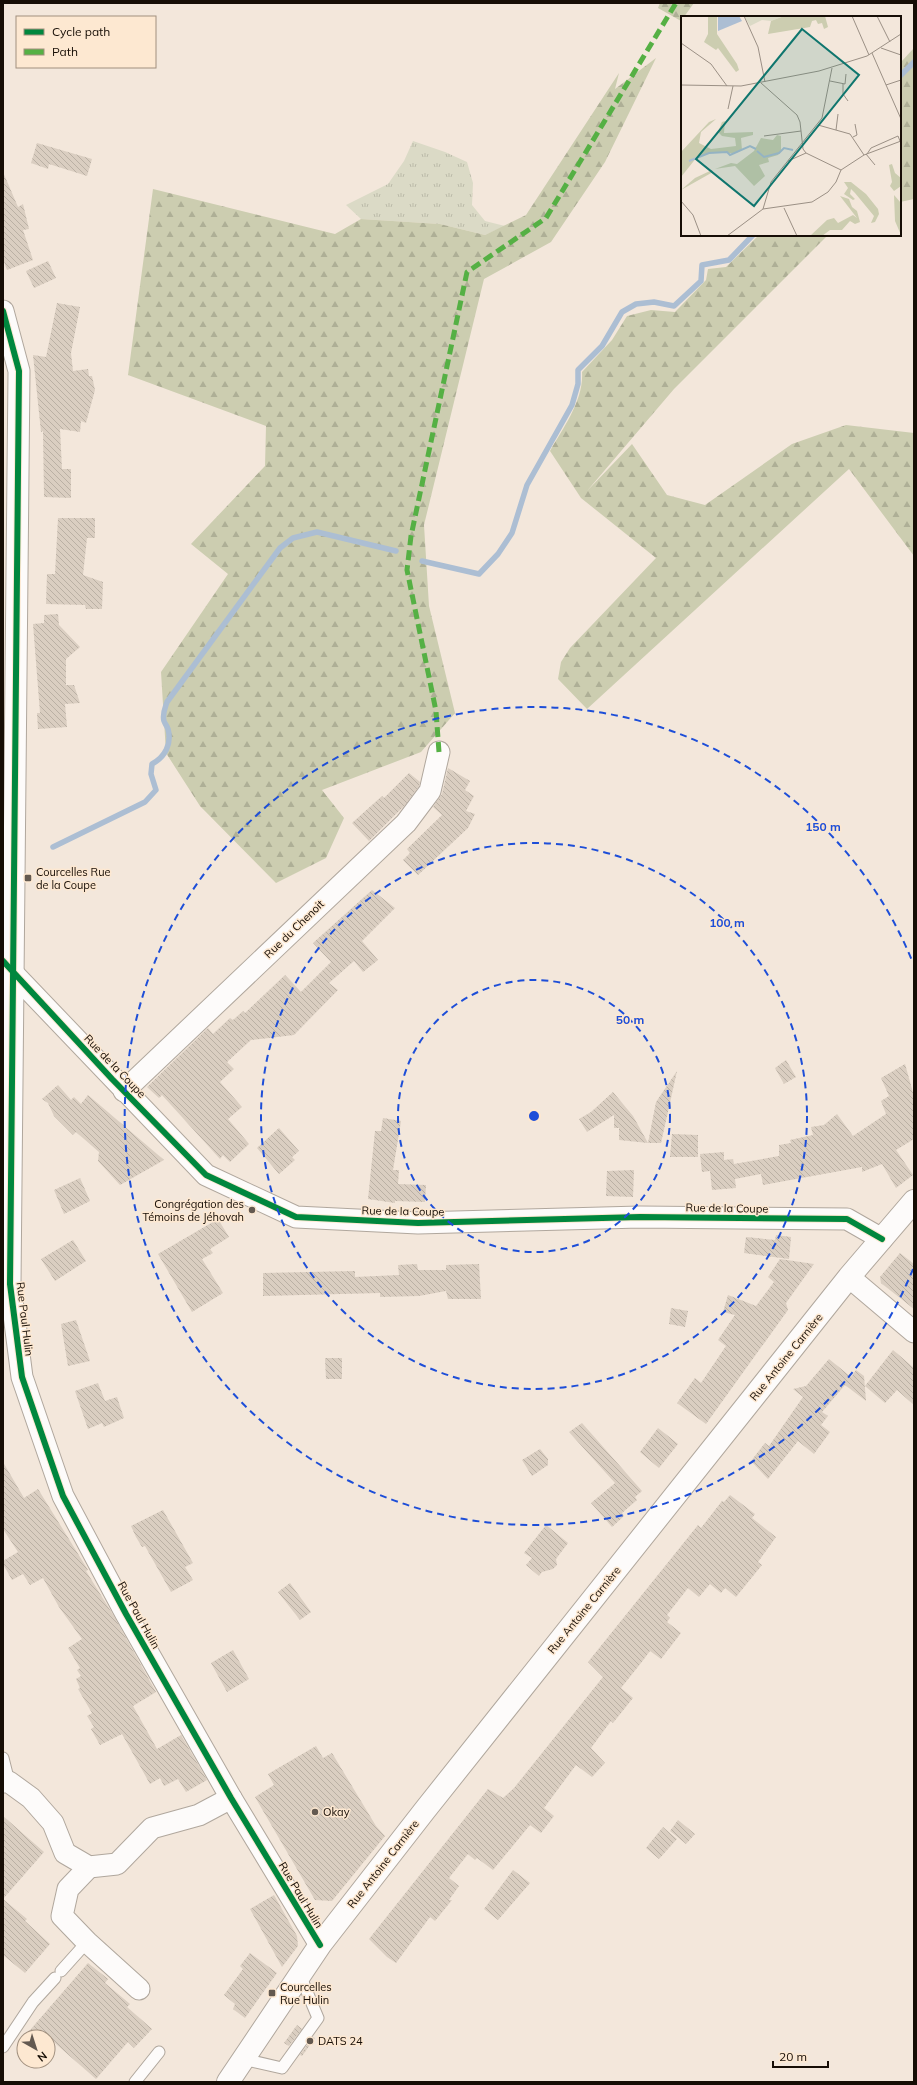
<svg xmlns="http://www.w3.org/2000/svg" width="917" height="2085" font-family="Mulish,sans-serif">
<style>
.grass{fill:url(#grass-tufts)}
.forest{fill:url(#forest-firs)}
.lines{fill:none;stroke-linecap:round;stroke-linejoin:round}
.stream{stroke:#acbed3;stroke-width:5.5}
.building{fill:url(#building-back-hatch)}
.service-casing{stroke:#b0a79d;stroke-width:13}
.minor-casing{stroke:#b0a79d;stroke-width:23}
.secondary-casing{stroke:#b0a79d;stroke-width:24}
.service{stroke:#fdfbfa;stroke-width:11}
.minor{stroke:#fdfbfa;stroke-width:21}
.secondary{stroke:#fdfbfa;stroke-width:22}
.quiet{stroke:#55b044;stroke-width:5;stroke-dasharray:10 5;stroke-linecap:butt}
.cycleway-casing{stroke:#fde8d1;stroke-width:8}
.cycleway{stroke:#00873e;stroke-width:6}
.ring{fill:none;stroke:#1d4ed8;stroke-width:2;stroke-dasharray:7 5}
.poi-dot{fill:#635950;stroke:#fde8d1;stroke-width:1.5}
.labels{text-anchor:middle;stroke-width:3;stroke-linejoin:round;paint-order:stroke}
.poi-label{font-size:11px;fill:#160d05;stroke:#fde8d1;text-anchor:start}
.street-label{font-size:11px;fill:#160d05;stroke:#fde8d1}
.inset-river{fill:none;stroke:#acbed3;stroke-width:2}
.inset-road{fill:none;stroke:#9b9085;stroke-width:1}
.view{fill:#0f766e;fill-opacity:0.15;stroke:#0f766e;stroke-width:2}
.inset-edge{fill:none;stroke:#160d05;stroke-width:2}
.centre{fill:#1d4ed8;stroke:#fde8d1;stroke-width:2}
.ring-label{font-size:12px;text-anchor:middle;font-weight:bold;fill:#1d4ed8;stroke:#fde8d1;stroke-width:3;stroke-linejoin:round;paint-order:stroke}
</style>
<defs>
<pattern id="grass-tufts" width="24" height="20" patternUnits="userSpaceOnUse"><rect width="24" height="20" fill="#dbdac6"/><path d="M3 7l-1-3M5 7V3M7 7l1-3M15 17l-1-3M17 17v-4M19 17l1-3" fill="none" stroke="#bbbaa9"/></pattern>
<pattern id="forest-firs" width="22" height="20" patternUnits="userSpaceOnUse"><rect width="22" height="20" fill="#cccdb0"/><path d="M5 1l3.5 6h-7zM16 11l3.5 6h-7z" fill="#aeaf96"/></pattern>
<pattern id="building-back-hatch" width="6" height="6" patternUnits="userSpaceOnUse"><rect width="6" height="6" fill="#dacec1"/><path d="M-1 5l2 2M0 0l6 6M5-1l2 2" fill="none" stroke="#bab0a4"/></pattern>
</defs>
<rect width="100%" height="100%" fill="#f3e7db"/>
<polygon class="grass" points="413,141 445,152 467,162 473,183 472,205 485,221 505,226 485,235 440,224 361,219 346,205 388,184 404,161"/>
<g class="forest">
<polygon points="660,3 694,3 681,21 658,8"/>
<polygon points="914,48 914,199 900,202 900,63"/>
<polygon points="656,58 605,162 551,242 484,279 424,525 429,606 455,713 421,752 322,790 344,818 326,858 276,883 200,806 166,753 161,672 228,574 191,544 265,466 266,426 128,375 153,189 335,234 361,219 440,224 485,235 526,215 619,73 615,89"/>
<path d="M 759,235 L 828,235 L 674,389 L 587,491 L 632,444 L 667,495 L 705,505 L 792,444 L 846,425 L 914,433 L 914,556 L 849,469 L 587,709 L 558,679 L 561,662 L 570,648 L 656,558 L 581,498 L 550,451 C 563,428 584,400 582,372 L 612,340 L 627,316 L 651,310 L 675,312 L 706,280 L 708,269 L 726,267 Z"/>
</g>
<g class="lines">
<g class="stream">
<polyline points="900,76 914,62"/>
<polyline points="422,561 479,574 498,554 512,533 527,485 572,405 578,384 578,370 602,346 622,312 636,304 654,302 674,306 701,281 702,265 729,260 753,235"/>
<path d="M 53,847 L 145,802 L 156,790 L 151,774 L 152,764 C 165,757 172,744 168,729 C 167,726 165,724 164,721 C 162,714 165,708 167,702 L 280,548 L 293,538 L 317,532 L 396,551"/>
</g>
</g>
<g class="building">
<polygon points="37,143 92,159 87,176 49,164 48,169 31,163"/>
<polygon points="3,172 18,207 23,204 29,229 23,230 33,260 7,270 3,259"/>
<polygon points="48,261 56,278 34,288 26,271"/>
<polygon points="57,303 80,307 71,353 73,371 88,369 89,376 92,376 95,390 86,423 81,421 80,432 60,429 62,469 71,469 71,498 44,497 43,431 41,432 33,355 46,357"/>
<polygon points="58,518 95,518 95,538 87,538 83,575 103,582 102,609 86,609 85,605 46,604 47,574 55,574"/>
<polygon points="58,614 59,625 80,647 66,659 66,685 74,685 80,703 65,704 67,727 38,729 37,713 40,713 33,624 44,623 44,615"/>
<polygon points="448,768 470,781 465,790 474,796 466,811 475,814 468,828 418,875 403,860 410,853 407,849 442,815 433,807 442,794"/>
<polygon points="409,773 420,782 419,786 405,805 369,841 352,823 382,796 384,798"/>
<polygon points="372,890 395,908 362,941 378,960 363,972 354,961 329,983 338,990 294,1035 251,1040 227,1062 234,1069 220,1082 242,1107 228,1119 249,1144 230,1162 223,1155 220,1159 162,1095 159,1098 147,1087 208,1028 213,1034 230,1018 233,1020 243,1011 245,1013 285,975 301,992 331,962 313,943"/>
<polygon points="786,1060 796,1077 784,1084 775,1068"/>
<polygon points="905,1064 914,1096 914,1139 896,1150 913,1175 896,1188 882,1164 862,1172 862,1167 763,1185 761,1174 735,1179 736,1188 712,1190 710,1171 702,1172 700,1154 724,1152 724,1160 733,1159 734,1164 779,1156 779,1145 791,1143 790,1140 813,1135 811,1127 824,1125 837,1114 853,1136 886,1114 881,1101 889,1096 881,1078"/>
<polygon points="677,1071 661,1143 648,1143 656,1102"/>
<polygon points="58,1085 71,1100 74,1097 81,1104 88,1095 164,1160 120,1185 98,1161 99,1152 76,1132 73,1135 54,1116 48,1103 42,1099"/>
<polygon points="613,1092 633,1116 648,1143 619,1140 619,1128 614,1128 614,1115 587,1132 579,1119 591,1112"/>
<polygon points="383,1118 401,1121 393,1170 399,1170 398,1184 426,1185 425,1202 395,1201 395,1203 368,1199 375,1131 381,1131"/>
<polygon points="279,1128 299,1151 292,1157 295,1160 279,1174 257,1148"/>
<polygon points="672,1134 698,1135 698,1157 670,1157"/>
<polygon points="634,1170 633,1197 606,1196 607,1171"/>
<polygon points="80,1178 90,1201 64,1214 54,1190"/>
<polygon points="218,1219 229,1237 210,1249 213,1253 202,1259 223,1293 192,1312 158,1254"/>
<polygon points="776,1235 791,1237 789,1259 744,1253 746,1237 775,1240"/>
<polygon points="73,1240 86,1261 55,1281 41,1259"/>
<polygon points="900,1253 914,1264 914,1309 881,1283 880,1277"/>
<polygon points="780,1259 814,1264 786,1303 788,1310 706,1424 677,1403 695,1378 701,1383 726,1346 718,1340 735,1315 723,1312 728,1295 756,1306 774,1282 768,1277"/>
<polygon points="417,1264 418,1270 446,1270 446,1265 479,1264 481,1299 448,1299 446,1291 419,1296 380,1297 380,1293 263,1296 263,1273 355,1271 355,1277 399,1275 398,1265"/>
<polygon points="671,1308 688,1311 685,1327 669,1324"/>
<polygon points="76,1320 90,1361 68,1366 61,1324"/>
<polygon points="893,1350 914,1368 914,1405 897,1390 885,1403 865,1386"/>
<polygon points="325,1358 342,1358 342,1379 326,1379"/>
<polygon points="829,1359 851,1377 856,1370 864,1376 866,1401 845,1385 822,1412 828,1416 821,1425 830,1432 814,1454 798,1441 768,1479 751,1461 765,1443 769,1446 803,1397 793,1389 806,1386"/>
<polygon points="98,1383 105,1401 117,1397 124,1418 104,1427 102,1423 88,1429 75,1391"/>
<polygon points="582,1423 642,1491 635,1497 637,1500 622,1513 624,1516 612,1527 591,1503 615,1483 569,1432"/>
<polygon points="658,1428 678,1444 659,1468 640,1452"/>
<polygon points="540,1449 548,1459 548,1465 532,1476 522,1460"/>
<polygon points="3,1462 24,1498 38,1489 88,1570 86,1571 112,1613 156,1692 133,1706 157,1749 181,1735 207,1780 186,1792 178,1779 164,1786 160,1778 150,1784 122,1734 100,1745 91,1729 94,1727 87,1716 92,1713 78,1689 80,1688 76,1679 81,1676 77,1670 80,1668 68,1648 82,1639 59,1607 43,1578 30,1585 23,1574 12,1580 3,1564 3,1561 18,1552 3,1529"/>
<polygon points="730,1495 755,1514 752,1518 776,1537 758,1562 762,1565 736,1597 725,1588 721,1593 710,1584 699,1597 688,1588 667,1615 670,1618 667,1622 681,1633 661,1659 650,1651 641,1663 621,1688 633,1698 613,1723 611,1721 591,1748 605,1763 592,1777 576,1765 544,1808 554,1816 541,1833 530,1825 493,1870 477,1858 475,1860 468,1854 449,1878 459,1886 449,1900 452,1900 435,1921 430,1917 396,1963 387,1957 369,1939 488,1789 503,1798 514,1788 603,1677 588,1662 698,1525 701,1528 722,1501 724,1502"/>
<polygon points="163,1510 193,1563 185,1567 193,1580 171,1592 145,1546 142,1547 136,1537 131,1526"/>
<polygon points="546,1525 568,1543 556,1559 557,1565 553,1569 542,1572 539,1576 526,1565 532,1558 524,1553"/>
<polygon points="290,1583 311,1612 300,1620 278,1592"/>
<polygon points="233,1650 249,1679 227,1692 211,1663"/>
<polygon points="316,1746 323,1758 332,1753 376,1826 385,1836 332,1901 315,1900 255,1797 274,1785 268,1774"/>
<polygon points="3,1816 44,1852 3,1899 27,1919 25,1921 50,1944 25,1973 3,1955"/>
<polygon points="678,1820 695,1834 686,1844 670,1831"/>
<polygon points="663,1827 677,1839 659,1859 646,1848"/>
<polygon points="513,1870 530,1883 498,1920 484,1909"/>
<polygon points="274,1895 297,1936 298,1946 282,1967 250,1909"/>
<polygon points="250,1953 277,1973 245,2018 233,2009 235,2004 224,1995 243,1969 240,1966"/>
<polygon points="88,1963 108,1979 105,1983 130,2004 127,2007 152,2029 134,2048 128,2042 96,2079 48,2037 24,2037"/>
<polygon points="297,2025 302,2029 289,2046 284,2043"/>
<polygon points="313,2037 315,2038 302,2056 300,2055"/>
</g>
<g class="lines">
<defs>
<g id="service">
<polyline points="3,1758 9,1782"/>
<polyline points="61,1971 87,1942"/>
<polyline points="3,2047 33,2002 55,1978"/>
<polyline points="243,2059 282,2068 318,2018 300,1975"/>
<polyline points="135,2082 159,2052"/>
</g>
<g id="minor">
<polyline points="3,311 19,371 10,1284 22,1377 63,1496 126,1614 231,1798 320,1945"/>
<polyline points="9,969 206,1175 296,1217 418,1223 640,1217 847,1219 882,1239"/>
<polyline points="124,1091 406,823 430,791 439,752"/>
<polyline points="849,1277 914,1332"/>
<polyline points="3,1782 9,1782 31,1798 53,1823 65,1853 89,1867 117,1864 152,1828 199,1815 231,1798"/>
<polyline points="89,1867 68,1889 62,1916 87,1942 139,1989"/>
</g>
<polyline id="secondary" points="228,2082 320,1945 425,1810 849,1277 914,1201"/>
</defs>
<use href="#service" class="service-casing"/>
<use href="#minor" class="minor-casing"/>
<use href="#secondary" class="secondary-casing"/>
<use href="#service" class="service"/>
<use href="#minor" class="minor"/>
<use href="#secondary" class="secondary"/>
<polyline class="quiet" points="439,752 436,711 407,570 411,536 467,272 546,218 676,3"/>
<defs>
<g id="cycleway">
<polyline points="3,311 19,371 10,1284 22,1377 63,1496 126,1614 231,1798 320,1945"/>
<polyline points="3,961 112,1079 206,1175 296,1217 418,1223 640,1217 847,1219 882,1239"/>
</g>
</defs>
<use href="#cycleway" class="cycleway-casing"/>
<use href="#cycleway" class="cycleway"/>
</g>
<g class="ring">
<circle cx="534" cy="1116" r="136"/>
<circle cx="534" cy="1116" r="273"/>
<path d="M913 1269A409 409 0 1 1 913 963"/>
</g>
<g class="poi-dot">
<rect x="24" y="874" width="8" height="8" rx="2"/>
<circle cx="252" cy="1210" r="4"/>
<circle cx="315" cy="1812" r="4"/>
<rect x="268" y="1989" width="8" height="8" rx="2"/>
<circle cx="310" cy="2041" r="4"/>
</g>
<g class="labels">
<g class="poi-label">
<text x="36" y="876">Courcelles Rue<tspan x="36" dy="13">de la Coupe</tspan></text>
<text x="244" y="1208" text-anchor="end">Congrégation des<tspan x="244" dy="13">Témoins de Jéhovah</tspan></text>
<text x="323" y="1816">Okay</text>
<text x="280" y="1991">Courcelles<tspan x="280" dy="13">Rue Hulin</tspan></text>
<text x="318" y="2045">DATS 24</text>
</g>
<g class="street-label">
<text transform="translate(294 929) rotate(-44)" y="4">Rue du Chenoit</text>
<text transform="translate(115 1066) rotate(46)" y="4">Rue de la Coupe</text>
<text transform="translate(727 1208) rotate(1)" y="4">Rue de la Coupe</text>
<text transform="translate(403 1211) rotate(1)" y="4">Rue de la Coupe</text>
<text transform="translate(25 1319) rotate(83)" y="4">Rue Paul Hulin</text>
<text transform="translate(786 1357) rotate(-51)" y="4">Rue Antoine Carnière</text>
<text transform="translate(584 1610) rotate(-51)" y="4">Rue Antoine Carnière</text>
<text transform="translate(139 1615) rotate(61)" y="4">Rue Paul Hulin</text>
<text transform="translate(383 1864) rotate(-52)" y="4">Rue Antoine Carnière</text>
<text transform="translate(301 1895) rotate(59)" y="4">Rue Paul Hulin</text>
</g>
</g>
<g transform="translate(681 16)">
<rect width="220" height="220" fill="#f3e7db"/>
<path d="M 63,0 L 103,0 L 90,5 L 81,4 L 69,10 Z" fill="#dbdac6"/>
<path d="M 36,0 L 36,18 L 56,48 L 58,54 L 55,56 L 37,32 L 35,34 L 23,26 L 27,18 L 27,1 ZM 103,0 L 144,0 L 147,11 L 143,13 L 141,7 L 137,8 L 135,4 L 131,5 L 129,11 L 87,18 L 90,5 ZM 35,103 L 20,116 L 18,127 L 30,133 L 55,130 L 54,122 L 41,120 L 37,116 L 41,106 L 44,105 L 43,117 L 72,116 L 72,119 L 60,122 L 61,134 L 55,137 L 28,137 L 16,141 L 0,161 L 0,136 L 28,106 ZM 96,119 L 100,120 L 100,134 L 97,139 L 87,142 L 88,146 L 78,149 L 84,160 L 73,170 L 54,150 L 34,153 L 50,147 L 56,148 L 73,135 L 80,122 L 92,124 ZM 211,148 L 214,157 L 220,162 L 220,170 L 213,175 L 209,170 L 211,166 L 208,149 ZM 31,154 L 32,156 L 0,174 L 14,162 ZM 163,166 L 170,166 L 185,178 L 197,193 L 198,198 L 194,206 L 190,207 L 193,200 L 174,177 L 170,173 L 169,178 L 174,183 L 172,184 L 163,178 L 167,172 ZM 213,179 L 220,187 L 220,219 L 214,205 ZM 159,180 L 168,183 L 171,191 L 176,195 L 179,206 L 174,208 L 169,205 L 161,214 L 149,214 L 141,220 L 129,220 L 146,204 L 153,202 L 157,207 L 172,199 L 176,202 Z" fill="#cccdb0"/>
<path d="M 37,0 L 58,0 L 61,5 L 37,15 Z" fill="#acbed3"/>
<path class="inset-river" d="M 76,135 L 83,141 L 98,137 L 103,132 L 112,134M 8,145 L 28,137 L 46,136 L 49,139 L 69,130 L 75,133"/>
<path class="inset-road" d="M 63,0 L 77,31 L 84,66M 171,0 L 188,39M 196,0 L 209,26M 0,27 L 30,48 L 46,70M 200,32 L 220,39M 191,37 L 220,103M 149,65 L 164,68 L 165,58M 80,67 L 116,99 L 119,106 L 122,133 L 125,137M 162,68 L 162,78 L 167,85M 0,69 L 60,70 L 138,55 L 186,40 L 220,18M 205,69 L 220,64M 47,93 L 52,70M 137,109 L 169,118 L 183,139M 155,114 L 157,98M 83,120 L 120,115M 172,121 L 176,119 L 174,108M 185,138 L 194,149M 186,138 L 190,132 L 217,120 L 219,125M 107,145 L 125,137 L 160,154M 0,185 L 12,199 L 20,220M 103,192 L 116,220M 82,193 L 90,166 L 141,102 L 151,52M 82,193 L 131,186 L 147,176 L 155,166 L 160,154 L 183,139 L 220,125M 46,220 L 82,193"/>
<path class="view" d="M 121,13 L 178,59 L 73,190 L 15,143 Z"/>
<rect width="220" height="220" class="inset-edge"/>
</g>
<circle cx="534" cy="1116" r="6" class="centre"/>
<g class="ring-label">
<text x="823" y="831">150 m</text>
<text x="727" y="927">100 m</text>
<text x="630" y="1024">50 m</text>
</g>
<rect width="917" height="2085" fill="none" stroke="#160d05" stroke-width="8"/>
<rect x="16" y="16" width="140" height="52" fill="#fde8d1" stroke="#a1907f"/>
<rect x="24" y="29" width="20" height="6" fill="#00873e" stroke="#a1907f"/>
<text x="52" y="36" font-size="12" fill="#160d05">Cycle path</text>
<rect x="24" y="49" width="20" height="6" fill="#55b044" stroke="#a1907f"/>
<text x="52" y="56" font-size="12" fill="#160d05">Path</text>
<g transform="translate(36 2049) rotate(141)"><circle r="19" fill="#fde8d1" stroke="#a1907f"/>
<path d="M0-3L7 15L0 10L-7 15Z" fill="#635950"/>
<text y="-6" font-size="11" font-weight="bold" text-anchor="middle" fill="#160d05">N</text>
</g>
<path d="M773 2061v6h55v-6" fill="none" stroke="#160d05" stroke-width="2"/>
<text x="779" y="2061" font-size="12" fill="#160d05" stroke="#fde8d1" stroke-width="3" paint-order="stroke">20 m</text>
</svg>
